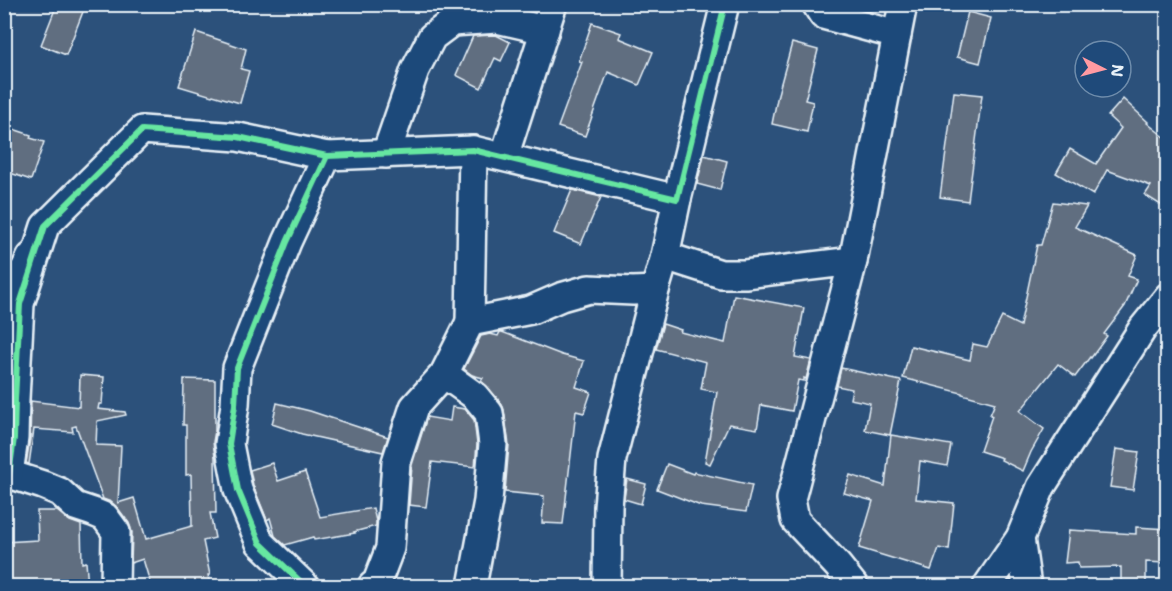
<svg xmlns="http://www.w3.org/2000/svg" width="1172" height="591" font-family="'Shantell Sans',sans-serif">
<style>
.building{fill:#606e80;stroke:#e8f1f8;stroke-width:1.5}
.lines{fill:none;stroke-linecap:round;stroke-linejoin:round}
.street-casing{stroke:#e8f1f8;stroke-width:32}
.street{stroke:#1f4a7a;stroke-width:27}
.cycleway-casing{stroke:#1f4a7a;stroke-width:10}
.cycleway{stroke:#66e7a1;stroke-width:6}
</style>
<rect width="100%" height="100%" fill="#2c517b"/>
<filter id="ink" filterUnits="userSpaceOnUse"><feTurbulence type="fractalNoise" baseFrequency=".0167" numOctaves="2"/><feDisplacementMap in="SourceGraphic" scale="12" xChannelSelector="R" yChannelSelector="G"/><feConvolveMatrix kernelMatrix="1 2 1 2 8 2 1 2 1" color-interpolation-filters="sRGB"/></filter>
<g filter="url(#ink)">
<g class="building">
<polygon points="57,4 86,4 66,55 41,45"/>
<polygon points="968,12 991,18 980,63 957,57"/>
<polygon points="592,23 621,33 619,38 653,52 639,85 608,72 585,136 558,127 582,62 579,61"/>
<polygon points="196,32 246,49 241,69 249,71 240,103 213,95 212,96 179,86"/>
<polygon points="496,35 510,42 501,61 495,58 481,88 456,75 473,36"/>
<polygon points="792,43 818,50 805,100 813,102 807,132 772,124 778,94"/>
<polygon points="954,92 982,95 968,201 940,197"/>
<polygon points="1123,99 1148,122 1147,123 1167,139 1167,209 1145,195 1151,186 1107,170 1093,195 1056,173 1070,149 1096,164 1121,128 1108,116"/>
<polygon points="4,126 31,135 30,138 44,142 31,180 4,171"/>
<polygon points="704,155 727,161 720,190 697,184"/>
<polygon points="572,190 601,197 581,244 554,233"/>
<polygon points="1053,202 1087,206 1075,227 1137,255 1128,276 1137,279 1125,306 1104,334 1107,336 1091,358 1090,357 1075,377 1058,364 1020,411 1044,429 1031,452 1023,471 1001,460 1002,458 980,451 992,416 990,415 995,403 962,394 962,393 903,378 911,346 970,360 973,344 987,347 1002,317 1020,326 1037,245 1041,245"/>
<polygon points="734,295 804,308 795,357 811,360 806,379 804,378 804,381 798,380 792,411 761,405 757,429 729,424 710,464 705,462 717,392 701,389 706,362 656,349 663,324 681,330 680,332 725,343"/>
<polygon points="500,332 502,332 562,355 584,361 576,387 591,392 584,413 576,411 563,524 542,523 544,496 505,492 509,445 504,410 501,403 487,386 481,381 483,378 472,375 464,369 481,336 490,334 498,336"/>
<polygon points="841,368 901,381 890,435 865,430 870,403 850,399 852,389 837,386"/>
<polygon points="80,375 104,377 102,404 99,404 98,409 125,412 126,415 97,421 96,445 121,446 118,503 134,498 146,539 192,526 191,474 186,475 186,425 183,425 184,379 215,380 215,431 213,442 215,457 216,513 210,513 215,538 203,541 210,575 208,575 210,586 151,586 143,559 131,563 132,532 129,523 117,507 111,502 103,499 76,426 72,427 73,432 34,429 29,464 26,463 30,439 31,401 79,407"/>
<polygon points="277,403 310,411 388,437 383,452 302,434 272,424"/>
<polygon points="452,407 465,409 474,420 477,444 475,467 432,462 426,507 409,505 412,465 427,417 450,421"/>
<polygon points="891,435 951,445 947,466 920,461 916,499 954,503 949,550 939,548 931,570 859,548 873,501 844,493 850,475 885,486"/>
<polygon points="1116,449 1139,452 1133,490 1110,487"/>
<polygon points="272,463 278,481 305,472 320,517 373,508 376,521 376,526 354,532 355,533 314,540 313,537 285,545 275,536 270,518 267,520 253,485 250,470"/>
<polygon points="667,464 693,474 694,472 752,485 746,512 701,506 657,489"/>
<polygon points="627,479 646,484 641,504 624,499"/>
<polygon points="37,511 57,511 70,521 81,525 82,563 86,562 88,586 4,586 4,542 38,540"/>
<polygon points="1136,527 1167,529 1165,563 1146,562 1146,586 1121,586 1121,567 1079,568 1078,562 1065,563 1069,530 1136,534"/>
</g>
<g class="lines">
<defs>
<g id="street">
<polyline points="816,4 823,15 897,35"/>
<polyline points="386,154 415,70 432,37 452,22 497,19 545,30"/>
<polyline points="504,157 553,4"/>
<polyline points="665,256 721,274 745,274 853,261 791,499 795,520 838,566 854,586"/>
<polyline points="853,261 903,4"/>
<polyline points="4,276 15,276 20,279 31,257"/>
<polyline points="470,322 473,150"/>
<polyline points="444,374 475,396 489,413 493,444 488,501 472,586"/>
<polyline points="9,474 43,485 60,492 75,506 93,512 105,517 116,532 115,586"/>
<polyline points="4,479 9,474 14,438 15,399 20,304 45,226 142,130 238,137 327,156"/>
<polyline points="1020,538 1027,586"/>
<polyline points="305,586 260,543 238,490 229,444 235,405 237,368 287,242 327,156 473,150 677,199 725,4"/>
<polyline points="372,586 377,582 390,548 396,462 414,407 444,374 470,322 531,310 561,297 589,289 633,291 655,290"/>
<polyline points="607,586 608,507 612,459 655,290 665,256 677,199"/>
<polyline points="987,586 1020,538 1041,487 1143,328 1168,297"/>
</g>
</defs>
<use href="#street" class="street-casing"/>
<use href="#street" class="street"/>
<defs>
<g id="cycleway">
<polyline points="4,479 9,474 14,438 15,399 20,304 45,226 142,130 238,137 327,156"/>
<polyline points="305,586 260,543 238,490 229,444 235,405 237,368 287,242 327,156 473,150 677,199 725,4"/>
</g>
</defs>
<use href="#cycleway" class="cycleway-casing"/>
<use href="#cycleway" class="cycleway"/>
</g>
</g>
<rect width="1172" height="591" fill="none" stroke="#1f4a7a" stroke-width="24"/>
<rect x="12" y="12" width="1148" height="567" fill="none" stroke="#e8f1f8" stroke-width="2" filter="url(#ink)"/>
<g transform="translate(1103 69) rotate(96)"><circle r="28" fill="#1f4a7a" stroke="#6f8dac" stroke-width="1.5"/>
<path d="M0-4.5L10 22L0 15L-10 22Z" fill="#ff9aa2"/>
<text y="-9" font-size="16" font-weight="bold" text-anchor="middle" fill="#e8f1f8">N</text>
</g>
</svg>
